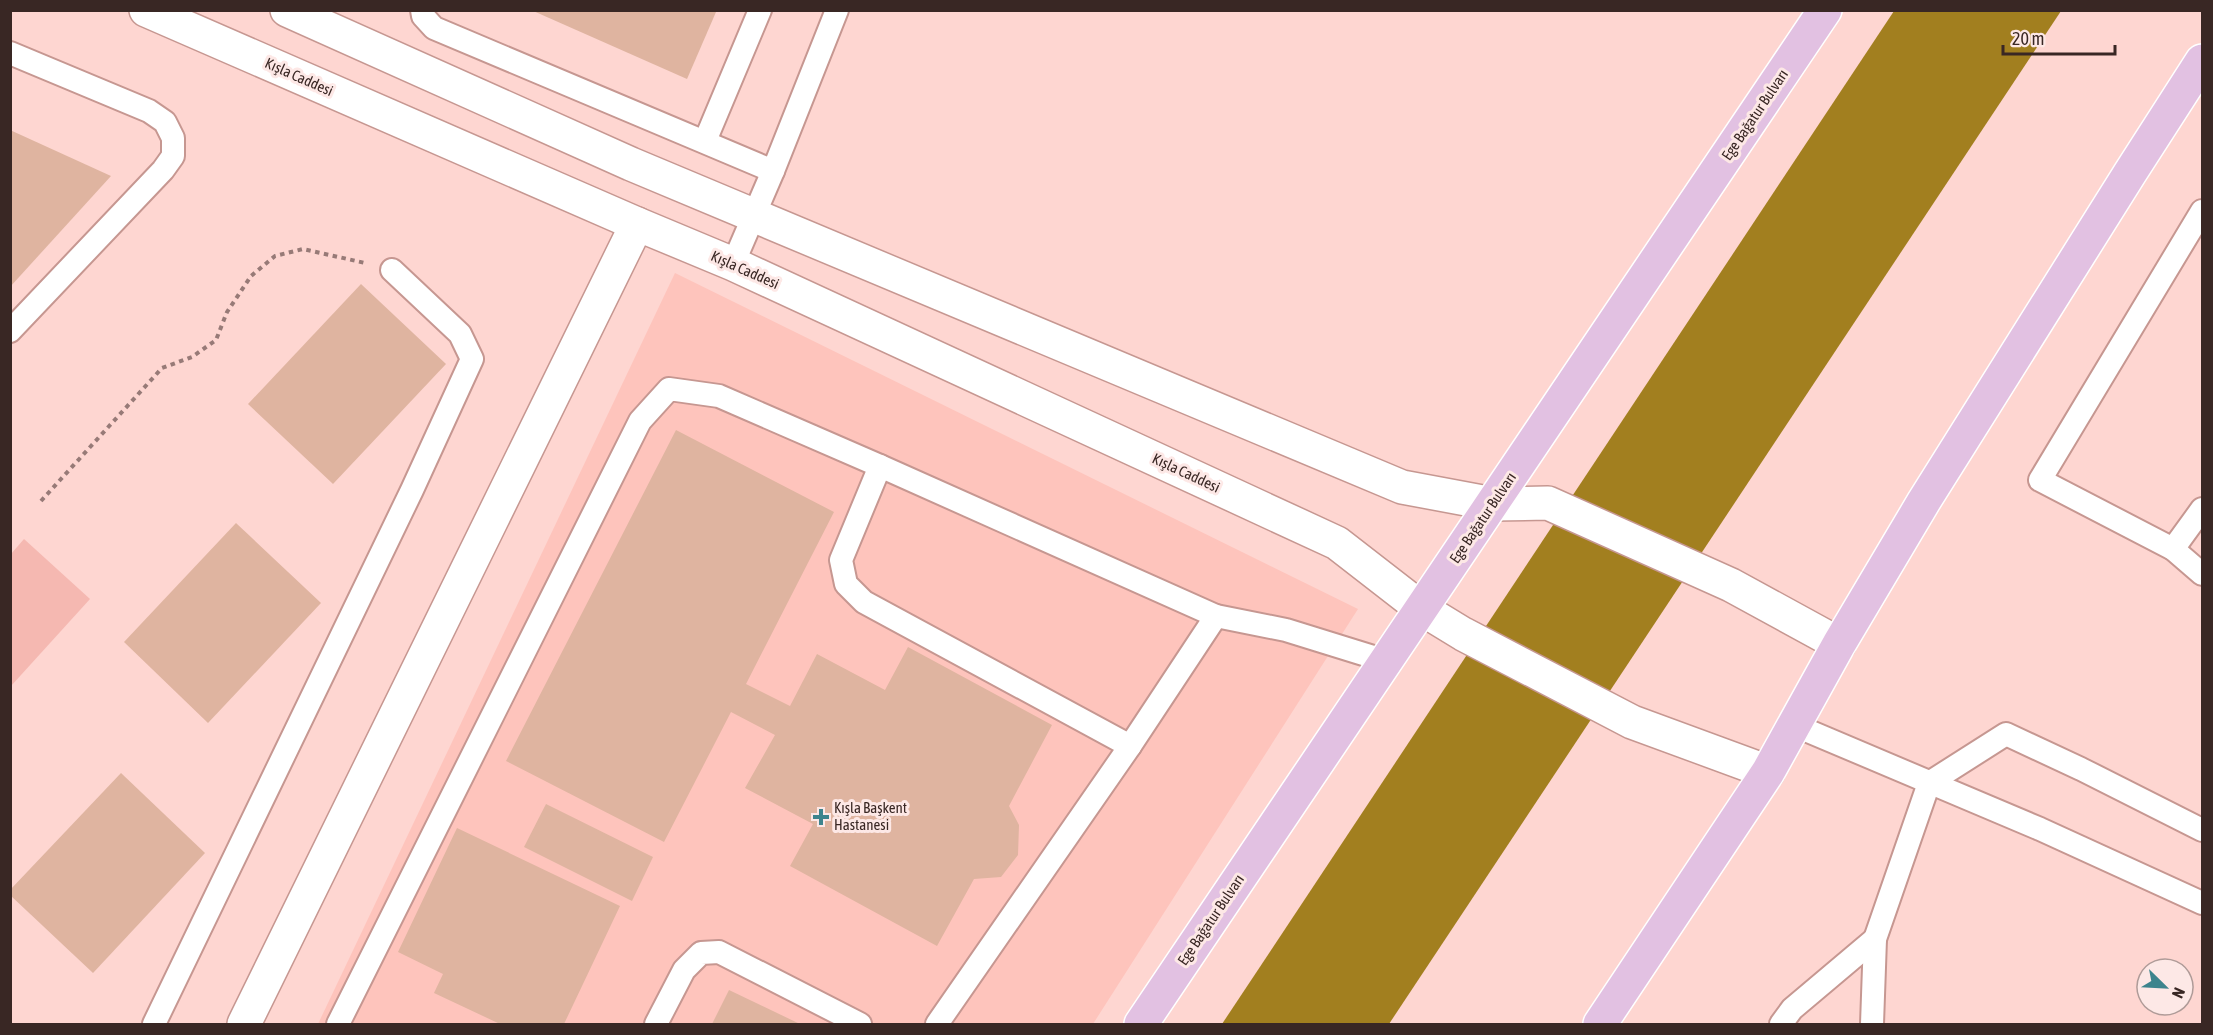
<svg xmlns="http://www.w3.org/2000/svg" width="2213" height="1035" font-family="'Asap Condensed',sans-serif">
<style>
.built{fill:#fec4bc}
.green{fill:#f5b8b1}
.water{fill:#a27f1f}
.building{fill:#dfb4a0}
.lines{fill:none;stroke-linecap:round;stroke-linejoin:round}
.lane-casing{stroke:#c69791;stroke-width:26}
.street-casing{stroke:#c69791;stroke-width:36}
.secondary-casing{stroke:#c69791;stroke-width:36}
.primary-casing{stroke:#fff;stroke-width:36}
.path{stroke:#977a77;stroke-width:4;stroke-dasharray:4.5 4.5;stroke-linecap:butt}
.lane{stroke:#fff;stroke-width:22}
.street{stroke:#fff;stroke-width:33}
.secondary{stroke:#fff;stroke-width:33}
.primary{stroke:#e2c1e2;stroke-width:33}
.poi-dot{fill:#3d848d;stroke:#fde8e6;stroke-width:2}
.labels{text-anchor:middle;stroke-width:6;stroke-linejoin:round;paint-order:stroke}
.street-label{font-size:15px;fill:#392724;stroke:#fde8e6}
.poi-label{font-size:15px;fill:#392724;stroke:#fde8e6;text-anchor:start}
</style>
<rect width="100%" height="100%" fill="#fed6d1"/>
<polygon class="built" points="675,273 1358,609 1093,1024 318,1024"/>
<polygon class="green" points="24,539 90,599 11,686 11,554"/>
<polygon class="water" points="1894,11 2061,11 1389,1024 1222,1024"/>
<g class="building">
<polygon points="531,10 713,10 716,12 687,79"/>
<polygon points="10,130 111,176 10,287"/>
<polygon points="361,284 446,364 333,484 248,404"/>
<polygon points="676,430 834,512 746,684 790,706 817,654 885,690 908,647 1052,725 1009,806 1019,825 1018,855 1001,877 974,879 937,946 790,866 813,824 745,788 775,735 731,712 664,842 506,761"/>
<polygon points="236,523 321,603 208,723 124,642"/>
<polygon points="121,773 205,853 93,973 10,895 10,890"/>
<polygon points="546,804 653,857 632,901 524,847"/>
<polygon points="457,828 620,906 564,1024 500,1024 434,993 443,974 398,952"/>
<polygon points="729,990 800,1024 712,1024"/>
</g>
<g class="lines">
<defs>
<g id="lane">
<polyline points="422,10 423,16 434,28 773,171"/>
<polyline points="10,53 149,111 165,122 173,138 173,156 163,170 10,331"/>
<polyline points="705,141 760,10"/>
<polyline points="2202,211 2040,480 2173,549 2202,574"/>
<polyline points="733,264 773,171 837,10"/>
<polyline points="880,466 841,560 846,584 864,602 1130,746"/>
<polyline points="2173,549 2202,509"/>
<polyline points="1794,725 2040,829 2202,903"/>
<polyline points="154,1024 412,490 472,359 460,334 392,270"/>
<polyline points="338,1024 640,421 669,389 719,396 880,466 1216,616 1286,630 1386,661"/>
<polyline points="656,1024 684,970 701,953 719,952 860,1024"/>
<polyline points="937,1024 1130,746 1216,616"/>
<polyline points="1781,1024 1792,1009 1875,939"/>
<polyline points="1872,1024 1875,939 1929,783 2006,734 2081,769 2202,830"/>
</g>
<polyline id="street" points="244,1024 637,224"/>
<g id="secondary">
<polyline points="146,10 637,224 733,264 1337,543 1422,609 1463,634 1632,722 1768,772"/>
<polyline points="287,10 631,164 1402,487 1493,504 1548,503 1731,585 1839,644"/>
</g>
<g id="primary">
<polyline points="1141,1024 1825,10"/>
<polyline points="1600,1024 1768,772 1839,644 1924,501 2130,173 2202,61"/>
</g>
</defs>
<use href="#lane" class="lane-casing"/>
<use href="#street" class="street-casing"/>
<use href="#secondary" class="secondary-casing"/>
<use href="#primary" class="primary-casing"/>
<polyline class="path" points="41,501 162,368 192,357 216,340 227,312 251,276 275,256 303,249 365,263"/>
<use href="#lane" class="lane"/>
<use href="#street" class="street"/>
<use href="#secondary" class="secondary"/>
<use href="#primary" class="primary"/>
</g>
<path class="poi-dot" d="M818 808h6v6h6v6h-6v6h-6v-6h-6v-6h6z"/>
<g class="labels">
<g class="street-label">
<text transform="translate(299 77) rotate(24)" y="5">Kışla Caddesi</text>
<text transform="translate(1755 115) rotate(-56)" y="5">Ege Bağatur Bulvarı</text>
<text transform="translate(745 270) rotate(24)" y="5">Kışla Caddesi</text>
<text transform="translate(1186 473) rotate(25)" y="5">Kışla Caddesi</text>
<text transform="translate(1483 518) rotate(-56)" y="5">Ege Bağatur Bulvarı</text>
<text transform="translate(1211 920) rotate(-56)" y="5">Ege Bağatur Bulvarı</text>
</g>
<g class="poi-label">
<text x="834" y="813">Kışla Başkent<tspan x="834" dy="17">Hastanesi</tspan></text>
</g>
</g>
<rect width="2213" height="1035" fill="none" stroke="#392724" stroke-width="24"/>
<g transform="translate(2165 987) rotate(114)"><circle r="28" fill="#fde8e6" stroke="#af9b98" stroke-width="1.5"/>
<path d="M0-4.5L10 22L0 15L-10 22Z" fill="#3d848d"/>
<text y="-9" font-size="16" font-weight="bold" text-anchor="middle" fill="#392724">N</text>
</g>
<path d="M2003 45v9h112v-9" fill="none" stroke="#392724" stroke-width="3"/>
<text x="2012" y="45" font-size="18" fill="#392724" stroke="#fde8e6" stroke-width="4.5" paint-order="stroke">20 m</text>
</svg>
